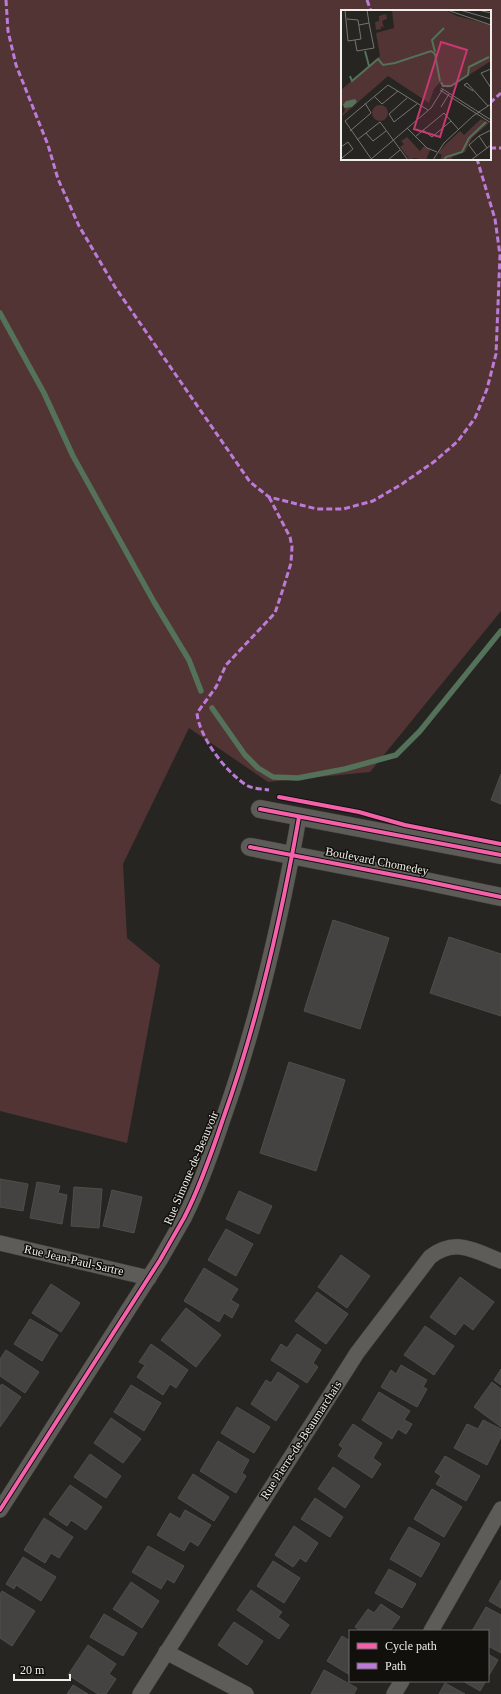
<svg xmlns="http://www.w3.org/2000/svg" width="501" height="1694" font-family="'Times New Roman',serif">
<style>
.green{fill:#513433;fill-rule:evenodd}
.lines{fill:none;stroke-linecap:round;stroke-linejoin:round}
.stream{stroke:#54715a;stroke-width:5.5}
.building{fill:#444341;stroke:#4e4e4a}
.minor-casing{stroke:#454340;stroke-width:16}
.tertiary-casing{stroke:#454340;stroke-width:19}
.minor{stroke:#5e5c59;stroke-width:15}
.tertiary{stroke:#5e5c59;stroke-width:18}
.quiet{stroke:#bd7bd9;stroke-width:3;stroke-dasharray:6 3;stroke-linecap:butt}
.cycleway-casing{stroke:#11100c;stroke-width:6}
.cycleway{stroke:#f560ab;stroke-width:4}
.labels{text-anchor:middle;stroke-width:3;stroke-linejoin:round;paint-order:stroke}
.street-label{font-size:12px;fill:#f0eee8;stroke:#11100c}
.inset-river{fill:none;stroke:#54715a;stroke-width:2}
.inset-road{fill:none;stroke:#777571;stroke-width:1}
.view{fill:#c93870;fill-opacity:0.15;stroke:#c93870;stroke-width:2}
.inset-edge{fill:none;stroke:#f0eee8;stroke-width:2}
</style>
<rect width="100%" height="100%" fill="#272522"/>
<path class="green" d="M 0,0 L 501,0 L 501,611 L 370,772 L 268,782 L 189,728 L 123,864 L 127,938 L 160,965 L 127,1143 L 0,1111 ZM 342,11 L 490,11 L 490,159 L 342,159 Z"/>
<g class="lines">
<g class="stream">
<polyline points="0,313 44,393 73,456 154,602 189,660 201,691"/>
<polyline points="212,708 245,755 258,768 273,777 298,778 345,769 396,755 420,731 501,631"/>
</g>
</g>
<g class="building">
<polygon points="501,774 501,804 491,800"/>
<polygon points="333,920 389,938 360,1029 304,1011"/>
<polygon points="449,937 501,954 501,1016 430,993"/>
<polygon points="289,1062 345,1080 316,1171 260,1153"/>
<polygon points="0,1179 28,1184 23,1211 0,1207"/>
<polygon points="37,1182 60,1186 58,1193 67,1195 62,1224 30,1218"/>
<polygon points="74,1187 102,1189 99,1228 71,1226"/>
<polygon points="112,1190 142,1197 134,1233 103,1226"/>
<polygon points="239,1191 272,1206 259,1234 226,1219"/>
<polygon points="226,1229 253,1244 236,1276 208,1260"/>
<polygon points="341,1255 370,1276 347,1308 318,1287"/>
<polygon points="204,1268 238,1289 231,1300 239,1305 232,1318 224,1313 219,1322 184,1301"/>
<polygon points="460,1277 494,1302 473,1330 464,1323 455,1335 430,1317"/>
<polygon points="51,1284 80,1303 61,1332 32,1313"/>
<polygon points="317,1292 348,1314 326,1344 295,1321"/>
<polygon points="186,1308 221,1335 196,1367 161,1340"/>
<polygon points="30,1319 58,1335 42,1361 14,1344"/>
<polygon points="425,1326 454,1346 434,1375 404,1355"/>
<polygon points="297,1334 321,1350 313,1363 318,1367 307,1383 271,1360 281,1344 287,1348"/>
<polygon points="151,1344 188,1370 176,1388 170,1384 163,1395 137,1377 145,1365 139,1362"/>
<polygon points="6,1350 39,1372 25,1393 0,1376 0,1359"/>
<polygon points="401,1365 427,1380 423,1387 427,1389 417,1407 381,1387 391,1370 396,1374"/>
<polygon points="501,1369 501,1385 494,1380"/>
<polygon points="278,1372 299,1386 276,1421 251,1404 266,1380 271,1383"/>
<polygon points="492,1382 501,1389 501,1427 474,1407"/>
<polygon points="2,1384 21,1397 0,1427 0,1386"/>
<polygon points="131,1385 161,1403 144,1431 114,1412"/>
<polygon points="379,1392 410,1411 404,1420 412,1424 406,1434 398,1429 392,1439 362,1420"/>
<polygon points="237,1407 270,1427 254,1453 221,1433"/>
<polygon points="111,1418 141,1439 123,1463 94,1443"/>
<polygon points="483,1420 501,1429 501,1437 487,1465 454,1448 467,1424 478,1429"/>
<polygon points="353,1424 382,1443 373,1458 381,1464 372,1478 338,1456 343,1448 339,1445"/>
<polygon points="218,1441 249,1460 242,1473 246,1476 236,1493 200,1471"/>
<polygon points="90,1454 121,1476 106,1498 74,1477"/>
<polygon points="445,1456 480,1476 466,1501 436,1484 441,1476 435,1472"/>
<polygon points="333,1467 360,1486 345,1508 318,1489"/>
<polygon points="193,1474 229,1497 214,1521 178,1498"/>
<polygon points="70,1485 102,1507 86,1530 71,1520 67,1526 49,1514"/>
<polygon points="432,1489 462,1507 444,1537 414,1519"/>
<polygon points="315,1498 343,1517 330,1537 301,1519"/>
<polygon points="185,1510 211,1525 198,1546 190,1541 184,1551 157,1535 170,1513 180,1519"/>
<polygon points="44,1518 73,1537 59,1558 51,1553 45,1563 24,1550"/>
<polygon points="294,1526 318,1543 306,1562 300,1558 293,1567 275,1555"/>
<polygon points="409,1527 440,1544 421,1577 390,1559"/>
<polygon points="148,1546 184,1566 174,1583 167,1579 161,1589 132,1572"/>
<polygon points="23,1557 56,1577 41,1601 16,1585 14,1589 6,1584"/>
<polygon points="273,1561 300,1578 284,1603 257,1586"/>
<polygon points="389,1569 416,1584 402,1608 375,1593"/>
<polygon points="501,1580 501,1608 489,1601"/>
<polygon points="131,1582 159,1601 142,1628 113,1609"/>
<polygon points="251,1590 282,1612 278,1617 289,1625 279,1639 237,1610"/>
<polygon points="2,1591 35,1611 12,1646 0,1638 0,1594"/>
<polygon points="381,1604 400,1617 390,1631 361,1631 355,1627 368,1609 374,1613"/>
<polygon points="486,1607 501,1615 501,1653 488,1646 488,1631 472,1631"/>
<polygon points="104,1614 137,1633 123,1656 90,1637"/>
<polygon points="234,1622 263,1641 247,1665 218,1645"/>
<polygon points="342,1636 350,1641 350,1675 327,1661"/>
<polygon points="88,1645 116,1664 109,1674 116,1679 106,1694 98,1694 68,1675"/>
<polygon points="488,1654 498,1660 488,1677"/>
<polygon points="324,1670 357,1688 354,1694 311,1694"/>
<polygon points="463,1681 486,1681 480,1691"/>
<polygon points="445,1683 465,1694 439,1694"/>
<polygon points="73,1685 88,1694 67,1694"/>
</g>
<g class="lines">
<defs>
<g id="minor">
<polyline points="0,1243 149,1278"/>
<path d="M 0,1510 L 160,1260 C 168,1246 176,1232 184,1218 C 200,1187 212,1152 223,1119 C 258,1021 281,919 299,817"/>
<polyline points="431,1631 501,1509"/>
<polyline points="166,1652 246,1694"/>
<path d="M 140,1694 L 357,1353 L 430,1257 C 456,1237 475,1251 501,1261"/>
<polyline points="394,1694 402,1681"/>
</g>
<g id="tertiary">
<polyline points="260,809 501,855"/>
<polyline points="250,847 425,881 501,897"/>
</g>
</defs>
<use href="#minor" class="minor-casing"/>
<use href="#tertiary" class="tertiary-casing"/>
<use href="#minor" class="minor"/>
<use href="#tertiary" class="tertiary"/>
<g class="quiet">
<polyline points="6,0 8,31 16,65 48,145 58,179 79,226 115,287 250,482 269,497 317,509 343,509 373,501 402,484 435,461 458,441 475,418 487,389 496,354 500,255 495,219 477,159"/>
<polyline points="367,0 371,11"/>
<polyline points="490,103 501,93"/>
<polyline points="490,148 501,148"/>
<path d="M 269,497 L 290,537 L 292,547 L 291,563 L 283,589 L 275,613 L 226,665 L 216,687 L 197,713 C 199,737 227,774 248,786 C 254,789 263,789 269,790"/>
</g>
<defs>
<g id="cycleway">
<polyline points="279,797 359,812 405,825 501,844"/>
<polyline points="260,809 501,855"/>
<polyline points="250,847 425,881 501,897"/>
<path d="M 0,1510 L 160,1260 C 168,1246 176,1232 184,1218 C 200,1187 212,1152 223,1119 C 258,1021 281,919 299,817"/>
</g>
</defs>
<use href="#cycleway" class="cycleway-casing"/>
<use href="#cycleway" class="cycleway"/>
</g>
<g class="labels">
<g class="street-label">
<text transform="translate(377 861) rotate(11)" y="4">Boulevard Chomedey</text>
<text transform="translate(191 1168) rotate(-67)" y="4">Rue Simone-de-Beauvoir</text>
<text transform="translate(74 1260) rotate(13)" y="4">Rue Jean-Paul-Sartre</text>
<text transform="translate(301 1440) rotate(-57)" y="4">Rue Pierre-de-Beaumarchais</text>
</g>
</g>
<g transform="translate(341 10)">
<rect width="150" height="150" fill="#272522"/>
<path d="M 51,0 L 104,0 L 116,6 L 150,15 L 150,51 L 107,78 L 98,73 L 93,79 L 88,93 L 47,66 L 0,107 L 4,100 L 0,93 L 0,80 L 39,46 L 35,23 L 53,18 ZM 45,4 L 46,9 L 41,11 L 43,18 L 40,16 L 40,19 L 35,20 L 34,12 L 38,11 L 38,6 ZM31 103a8 8 0 1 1 16 0a8 8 0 1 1-16 0ZM 140,109 L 148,113 L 131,128 L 124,142 L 111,147 L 111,150 L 99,150 L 101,145 L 97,143 L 105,134 L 119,121 L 123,125 ZM 66,127 L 79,141 L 83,136 L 89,140 L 85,150 L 73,148 L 69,150 L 59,137 L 63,134 L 60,131 Z" fill="#513433"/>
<path d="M 14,89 L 16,92 L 11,97 L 4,98 L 2,95 L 5,91 Z" fill="#54715a"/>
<path class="inset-river" d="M 24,41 L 28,56M 94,42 L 91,30 L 103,18M 9,66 L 11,71 L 37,49 L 42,55 L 54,53 L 90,41 L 94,44 L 99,71M 100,72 L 102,76 L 110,76 L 127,65 L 128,57 L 148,47M 103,150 L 105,147 L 121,142 L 128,128 L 145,112"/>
<path class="inset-road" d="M 4,0 L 7,31 L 20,29 L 17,10 L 6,9M 106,0 L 150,15M 119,0 L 150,9M 137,0 L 150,3M 18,15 L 28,13 L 26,0M 14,30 L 16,41 L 33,38 L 28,13M 150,59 L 140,63 L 150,78M 100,78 L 150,110M 99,80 L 150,113M 132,81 L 123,75 L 126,73 L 147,96M 33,86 L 41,94 L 57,81M 66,88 L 48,104 L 53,112 L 76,94M 100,97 L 108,84M 66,118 L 86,138 L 96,142M 82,120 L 91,127 L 110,111M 9,121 L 30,103 L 24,93M 25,123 L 32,131 L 45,121M 74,127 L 103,103 L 118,120M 16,130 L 39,112 L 67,150M 0,137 L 7,132 L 12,139 L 1,148M 146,138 L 138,126 L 150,120M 136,146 L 128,135 L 138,126M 29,150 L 90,98 L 102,79M 31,150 L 4,111 L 47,75 L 87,100M 47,150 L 59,140M 92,150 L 103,133 L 132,106 L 150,94M 130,150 L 150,135"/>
<path class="view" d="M 100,32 L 126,40 L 99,127 L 73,119 Z"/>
<rect width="150" height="150" class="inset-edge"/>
</g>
<rect x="349" y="1630" width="140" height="52" fill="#11100c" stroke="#6a6964"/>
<rect x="357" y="1643" width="20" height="6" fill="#f560ab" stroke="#6a6964"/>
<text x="385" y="1650" font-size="12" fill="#f0eee8">Cycle path</text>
<rect x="357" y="1663" width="20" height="6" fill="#bd7bd9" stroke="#6a6964"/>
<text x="385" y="1670" font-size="12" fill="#f0eee8">Path</text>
<path d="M14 1674v6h56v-6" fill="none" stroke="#f0eee8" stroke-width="2"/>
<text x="20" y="1674" font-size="12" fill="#f0eee8" stroke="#11100c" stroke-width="3" paint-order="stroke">20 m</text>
</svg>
